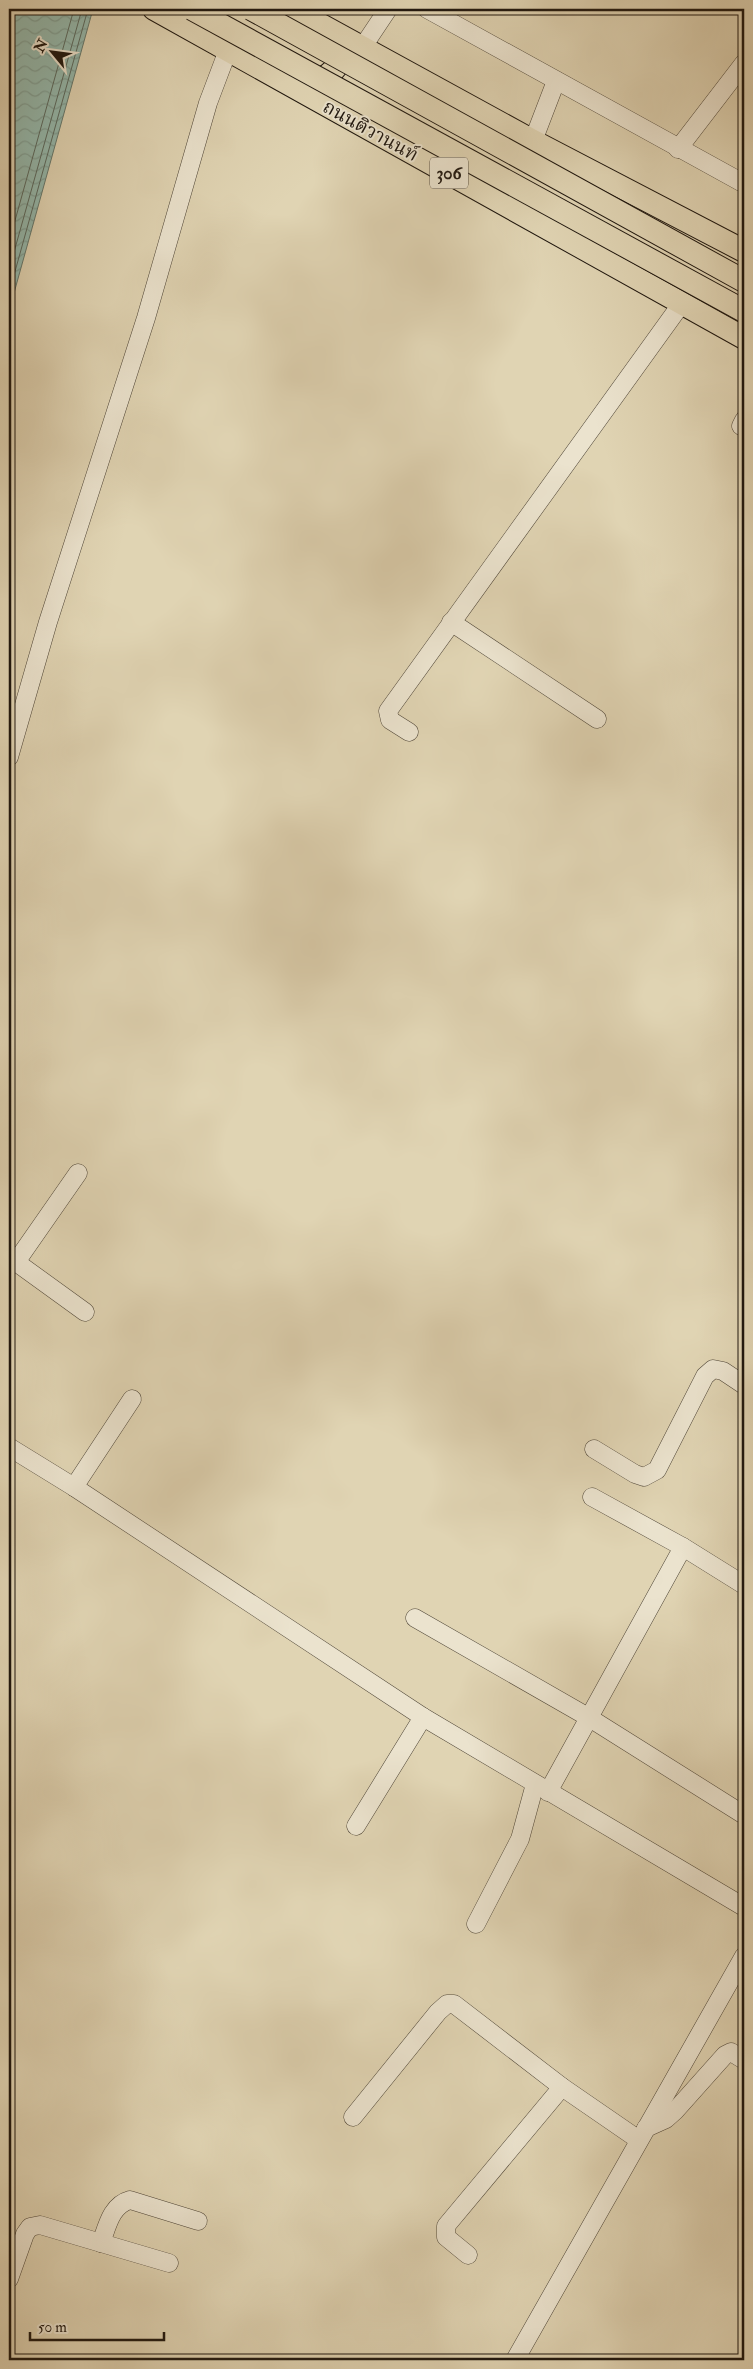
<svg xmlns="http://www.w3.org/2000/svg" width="753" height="2369" font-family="'IM FELL Double Pica','Noto Serif Thai',serif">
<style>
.water{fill:url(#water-waves);stroke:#65786d}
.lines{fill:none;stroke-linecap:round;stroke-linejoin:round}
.shore{stroke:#5a685e;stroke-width:1}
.minor-casing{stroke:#4f4638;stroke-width:19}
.major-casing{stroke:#1f170f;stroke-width:24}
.minor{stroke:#ebe3ce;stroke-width:18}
.major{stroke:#e0d4b3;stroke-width:22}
.major-bridge-casing{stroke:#1f170f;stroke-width:24;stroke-linecap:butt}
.major-bridge{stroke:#e0d4b3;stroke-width:22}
.labels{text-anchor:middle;stroke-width:4;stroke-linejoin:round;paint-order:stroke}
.shield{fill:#ebe3ce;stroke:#5c5448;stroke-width:1}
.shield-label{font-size:18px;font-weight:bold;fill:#1f170f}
.street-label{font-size:19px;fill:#1f170f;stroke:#ebe3ce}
</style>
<defs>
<pattern id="water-waves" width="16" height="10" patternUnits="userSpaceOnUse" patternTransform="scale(1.25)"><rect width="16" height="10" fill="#94b8ac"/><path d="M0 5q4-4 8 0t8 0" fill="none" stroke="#7f9d93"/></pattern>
</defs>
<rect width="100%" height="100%" fill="#e0d4b3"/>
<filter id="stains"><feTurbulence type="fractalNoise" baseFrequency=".004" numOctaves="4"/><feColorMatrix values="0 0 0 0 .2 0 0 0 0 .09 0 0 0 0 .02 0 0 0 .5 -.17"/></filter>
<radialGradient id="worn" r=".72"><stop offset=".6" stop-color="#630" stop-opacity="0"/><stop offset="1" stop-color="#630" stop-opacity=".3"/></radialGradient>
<polygon class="water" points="9,9 93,9 9,311"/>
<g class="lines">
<g class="shore">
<polyline points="9,242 74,9"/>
<polyline points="9,270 82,9"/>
<polyline points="9,293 88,9"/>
</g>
<defs>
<g id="minor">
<polyline points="427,9 741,182"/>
<polyline points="362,48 388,9"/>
<polyline points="533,141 556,81"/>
<polyline points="678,149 744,63"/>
<polyline points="741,426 744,420"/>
<polyline points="451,622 597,719"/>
<polyline points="409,732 390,720 388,711 682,303"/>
<polyline points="9,757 48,622 146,318 208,103 228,50"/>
<polyline points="9,1257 85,1312"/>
<polyline points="16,1262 78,1173"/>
<polyline points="9,1447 74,1487 423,1717 744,1907"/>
<polyline points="594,1449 635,1474 644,1477 657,1470 705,1376 713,1369 723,1371 744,1385"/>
<polyline points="74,1487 132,1399"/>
<polyline points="592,1497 683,1547 744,1585"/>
<polyline points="415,1618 588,1717 744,1815"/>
<polyline points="548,1792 683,1547"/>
<polyline points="356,1826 423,1717"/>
<polyline points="476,1924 520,1839 535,1784"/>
<polyline points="353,2117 438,2012 447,2004 454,2004 562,2087 639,2140"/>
<polyline points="646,2128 666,2119 675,2111 725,2055 731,2052 744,2060"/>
<path d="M 101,2243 C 107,2227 111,2205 130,2200 L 198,2221"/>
<polyline points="468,2255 446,2237 446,2226 562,2087"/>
<polyline points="9,2279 25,2234 30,2227 40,2225 169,2263"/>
<polyline points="515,2360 744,1956"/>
</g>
<g id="major">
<polyline points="154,9 744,338"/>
<polyline points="292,9 533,141 744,251"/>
<path d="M 304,84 C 325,82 352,63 336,39"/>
</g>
</defs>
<use href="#minor" class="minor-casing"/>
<use href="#major" class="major-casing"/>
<use href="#minor" class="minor"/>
<use href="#major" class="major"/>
<defs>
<g id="major-bridge">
<polyline points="192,9 744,311"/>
<polyline points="251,9 744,281"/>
</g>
</defs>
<use href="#major-bridge" class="major-bridge-casing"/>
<use href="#major-bridge" class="major-bridge"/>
</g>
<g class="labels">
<rect class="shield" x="430" y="157.5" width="38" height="31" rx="4"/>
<g class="shield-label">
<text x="449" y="179">306</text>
</g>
<g class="street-label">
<text transform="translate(371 130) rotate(29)" y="7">ถนนติวานนท์</text>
</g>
</g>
<rect width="753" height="2369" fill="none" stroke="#e0d4b3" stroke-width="30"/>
<rect x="10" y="10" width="733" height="2349" fill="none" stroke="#1f170f" stroke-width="2.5"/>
<rect x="15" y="15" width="723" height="2339" fill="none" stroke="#1f170f"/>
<g transform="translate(52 52) rotate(299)" stroke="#ebe3ce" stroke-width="4" paint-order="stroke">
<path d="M0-4L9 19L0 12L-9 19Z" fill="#1f170f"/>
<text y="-8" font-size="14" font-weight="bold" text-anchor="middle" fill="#1f170f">N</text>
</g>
<path d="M30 2332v8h134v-8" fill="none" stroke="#1f170f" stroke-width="2.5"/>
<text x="38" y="2332" font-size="15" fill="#1f170f" stroke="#ebe3ce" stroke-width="4" paint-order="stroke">50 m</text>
<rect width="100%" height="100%" filter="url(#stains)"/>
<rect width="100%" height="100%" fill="url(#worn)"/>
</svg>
